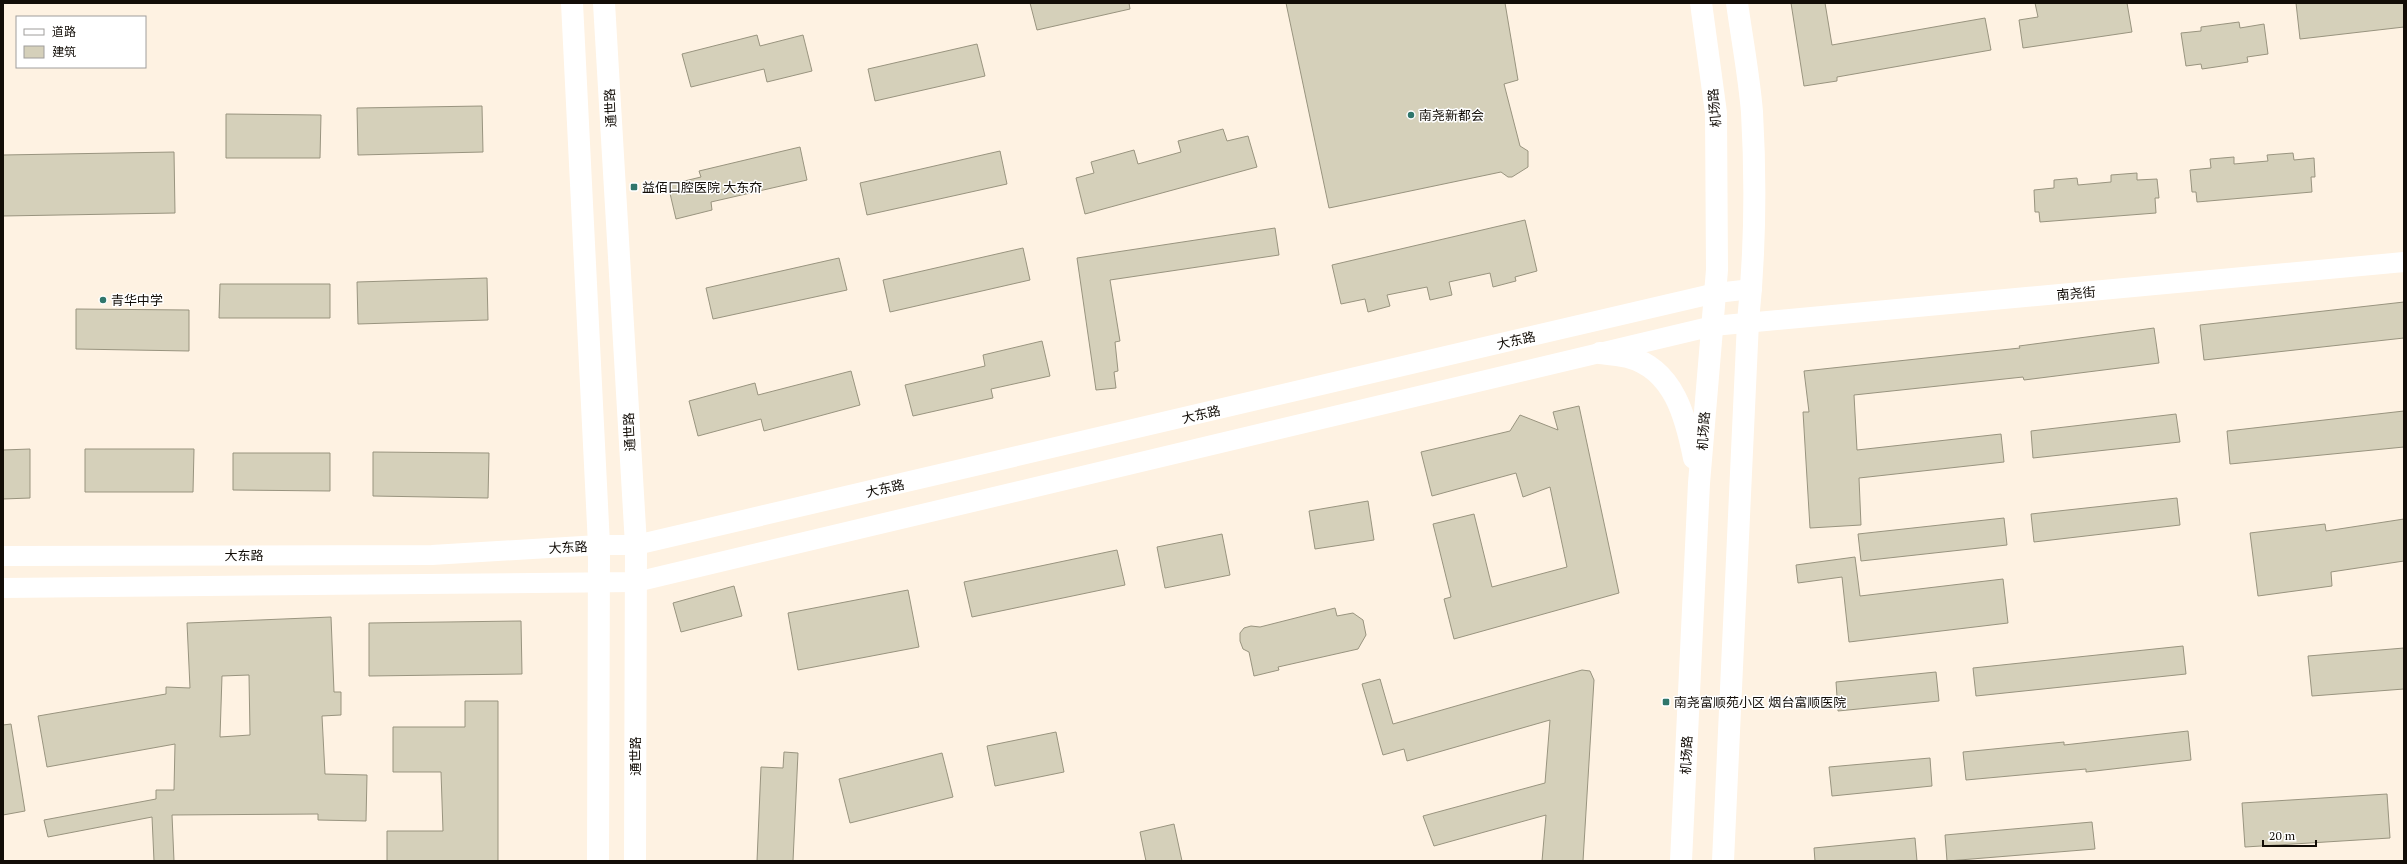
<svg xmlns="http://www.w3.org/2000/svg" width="2407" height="864" font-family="'PT Serif','Noto Sans SC',serif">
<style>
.building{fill:#d5d0ba;stroke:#99947f;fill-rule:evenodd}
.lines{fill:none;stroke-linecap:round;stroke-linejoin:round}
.minor{stroke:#fff;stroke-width:20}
.major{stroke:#fff;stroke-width:22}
.highway{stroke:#fff;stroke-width:22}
.poi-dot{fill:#30766b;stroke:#fff;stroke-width:1.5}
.labels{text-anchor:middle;stroke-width:3;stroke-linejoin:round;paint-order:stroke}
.street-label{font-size:13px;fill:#120d07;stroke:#fff}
.poi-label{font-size:13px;fill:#120d07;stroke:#fff;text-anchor:start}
</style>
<rect width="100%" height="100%" fill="#fef2e2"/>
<g class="building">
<polygon points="1030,3 1129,3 1130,9 1037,30"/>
<polygon points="1286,3 1505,3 1518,80 1504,84 1520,146 1528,151 1528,167 1512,177 1508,177 1501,172 1329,208"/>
<polygon points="1791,3 1825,3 1832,45 1985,18 1991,50 1837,77 1837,81 1804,86"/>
<polygon points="2035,3 2127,3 2132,32 2023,48 2019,20 2038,17"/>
<polygon points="2296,3 2404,3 2404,27 2300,39"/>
<polygon points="2239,22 2240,28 2264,24 2268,54 2247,57 2248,62 2229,65 2202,69 2201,64 2186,66 2181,33 2201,31 2201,27"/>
<polygon points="757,35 760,46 803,35 812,71 767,82 764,69 691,87 682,54"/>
<polygon points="977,44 985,76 875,101 868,69"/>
<polygon points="482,106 483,152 358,155 357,108"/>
<polygon points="226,114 321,115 320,158 226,158"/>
<polygon points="1223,129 1227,141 1248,136 1257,167 1085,214 1076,178 1094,173 1091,162 1134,150 1138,164 1181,152 1178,141"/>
<polygon points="800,147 807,180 711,202 712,210 676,219 668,185 701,177 699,171"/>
<polygon points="1000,151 1007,184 867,215 860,183"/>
<polygon points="174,152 175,213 3,216 3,155"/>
<polygon points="2293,153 2294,160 2314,158 2315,177 2311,177 2312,192 2197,202 2196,192 2192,192 2190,170 2211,168 2210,159 2234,157 2234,164 2268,161 2267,155"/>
<polygon points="2137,173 2137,180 2157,179 2159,198 2155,198 2156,213 2040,222 2039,212 2035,212 2034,190 2054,188 2054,180 2077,178 2078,185 2111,182 2111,175"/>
<polygon points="1525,220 1537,271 1515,277 1516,281 1493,287 1490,273 1449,282 1452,295 1430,300 1427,287 1387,295 1390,306 1368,312 1365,299 1341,304 1332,265"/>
<polygon points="1275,228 1279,255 1110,280 1120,341 1115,342 1118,371 1114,372 1116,388 1096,390 1077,258"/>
<polygon points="1023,248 1030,280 890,312 883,280"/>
<polygon points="839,258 847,290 713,319 706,288"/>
<polygon points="487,278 488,320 358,324 357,282"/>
<polygon points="220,284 330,284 330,318 219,318"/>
<polygon points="2404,302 2404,338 2204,360 2200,325"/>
<polygon points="76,309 189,310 189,351 76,349"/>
<polygon points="2154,328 2159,363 2024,380 2023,377 1854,395 1857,450 2001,434 2004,462 1859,478 1861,525 1810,528 1803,412 1809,412 1804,371 2020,348 2019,346"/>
<polygon points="1042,341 1050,376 991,389 993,398 913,416 905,385 985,366 983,355"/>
<polygon points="851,371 860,405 764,431 761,419 698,436 689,401 755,383 758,395"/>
<polygon points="1579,406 1619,593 1454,639 1444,599 1451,597 1433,524 1474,514 1492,587 1567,567 1550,487 1523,497 1516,473 1432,496 1421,452 1510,431 1520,415 1558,430 1553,412"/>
<polygon points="2404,411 2404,447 2230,464 2227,431"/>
<polygon points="2176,414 2180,442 2033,458 2031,431"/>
<polygon points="30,449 30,498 3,499 3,450"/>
<polygon points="85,449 194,449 193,492 85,492"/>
<polygon points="373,452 489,453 488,498 373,496"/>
<polygon points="233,453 330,453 330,491 233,490"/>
<polygon points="2177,498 2180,525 2034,542 2031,514"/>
<polygon points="1368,501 1374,540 1315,549 1309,511"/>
<polygon points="2004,518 2007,545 1861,561 1858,534"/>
<polygon points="2404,519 2404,561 2331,572 2332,586 2258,596 2250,533 2325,524 2326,531"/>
<polygon points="1222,534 1230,575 1165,588 1157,547"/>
<polygon points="1117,550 1125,585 972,617 964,582"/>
<polygon points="1855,557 1860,596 2003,579 2008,623 1849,642 1842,577 1798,583 1796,565"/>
<polygon points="734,586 742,616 681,632 673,603"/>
<polygon points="908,590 919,647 798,670 788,613"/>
<polygon points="1335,608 1337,616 1353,613 1363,620 1366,635 1358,649 1278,667 1279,670 1254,676 1249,652 1243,649 1240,641 1240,633 1244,628 1251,626 1260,627"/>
<path d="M 331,617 L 334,692 L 341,692 L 341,715 L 322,716 L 325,774 L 367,775 L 366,821 L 318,820 L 318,814 L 172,815 L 174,861 L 154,861 L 152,817 L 48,837 L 44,820 L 156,799 L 156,790 L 174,790 L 175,744 L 47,767 L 38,716 L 166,694 L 166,687 L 190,688 L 187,623 ZM 249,675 L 250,735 L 220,737 L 222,676 Z"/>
<polygon points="521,621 522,674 369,676 369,623"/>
<polygon points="2183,646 2186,674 1976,696 1973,668"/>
<polygon points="2404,648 2404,689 2312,696 2308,656"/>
<polygon points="1582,670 1590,671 1594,680 1583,861 1542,861 1546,815 1434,846 1423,816 1545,783 1550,720 1407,761 1404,749 1383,755 1362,684 1380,679 1393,724"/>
<polygon points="1936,672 1939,701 1838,711 1836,682"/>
<polygon points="465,701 498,701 498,861 387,861 387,831 443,831 441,772 393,772 393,727 465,727"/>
<polygon points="11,724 25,811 3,815 3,725"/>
<polygon points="2188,731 2191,760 2086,772 2086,769 1966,780 1963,752 2064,742 2064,745"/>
<polygon points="1056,732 1064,772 995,786 987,746"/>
<polygon points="784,752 798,753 793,861 757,861 761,767 783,768"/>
<polygon points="942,753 953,797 850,823 839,779"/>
<polygon points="1930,758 1932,786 1832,796 1829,767"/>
<polygon points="2387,794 2390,838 2245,847 2242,803"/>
<polygon points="2092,822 2095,849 1947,861 1945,835"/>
<polygon points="1174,824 1182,861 1146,861 1140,832"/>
<polygon points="1915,838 1917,861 1815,861 1814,848"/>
</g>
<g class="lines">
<g class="minor">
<polyline points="3,556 432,555 599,545 636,545 1716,293 1752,289"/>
<polyline points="3,588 636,582 1713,326 2404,262"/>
</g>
<g class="major">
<polyline points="572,3 599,545 598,861"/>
<polyline points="604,3 636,545 635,861"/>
</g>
<g class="highway">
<path d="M 1600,353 C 1609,354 1619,355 1628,357 C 1674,369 1686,418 1694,458"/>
<polyline points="1681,861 1699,483 1717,270 1716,113 1701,3"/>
<path d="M 1723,861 L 1748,322 C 1755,253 1756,182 1752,112 C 1749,76 1742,39 1737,3"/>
</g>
</g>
<g class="poi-dot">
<circle cx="1411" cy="115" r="4"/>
<rect x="630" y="183" width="8" height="8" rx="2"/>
<circle cx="103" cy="300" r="4"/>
<rect x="1662" y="698" width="8" height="8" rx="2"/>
</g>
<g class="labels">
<g class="street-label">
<text transform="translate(610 108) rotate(-93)" y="5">通世路</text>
<text transform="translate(1714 108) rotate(-95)" y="5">机场路</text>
<text transform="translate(2076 293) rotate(-5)" y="5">南尧街</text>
<text transform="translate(1516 340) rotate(-13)" y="5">大东路</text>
<text transform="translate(1201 414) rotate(-13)" y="5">大东路</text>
<text transform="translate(1703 431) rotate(-86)" y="5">机场路</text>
<text transform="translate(629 432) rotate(-93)" y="5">通世路</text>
<text transform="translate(885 488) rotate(-13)" y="5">大东路</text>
<text transform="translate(568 547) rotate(-3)" y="5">大东路</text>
<text x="244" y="560">大东路</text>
<text transform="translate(1686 755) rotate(-87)" y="5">机场路</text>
<text transform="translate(635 756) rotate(-90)" y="5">通世路</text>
</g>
<g class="poi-label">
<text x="1419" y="120">南尧新都会</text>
<text x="642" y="192">益佰口腔医院 大东夼</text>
<text x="111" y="305">青华中学</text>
<text x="1674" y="707">南尧富顺苑小区 烟台富顺医院</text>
</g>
</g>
<rect width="2407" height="864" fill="none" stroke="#120d07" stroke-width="8"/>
<rect x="16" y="16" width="130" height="52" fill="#ffffff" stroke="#a09e9c"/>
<rect x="24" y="29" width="20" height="6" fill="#ffffff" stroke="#a09e9c"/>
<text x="52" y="36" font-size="12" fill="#120d07">道路</text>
<rect x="24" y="46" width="20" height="12" fill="#d5d0ba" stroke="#a09e9c"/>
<text x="52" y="56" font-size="12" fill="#120d07">建筑</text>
<path d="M2263 840v6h53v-6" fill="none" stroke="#120d07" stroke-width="2"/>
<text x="2269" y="840" font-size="12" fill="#120d07" stroke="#ffffff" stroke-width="3" paint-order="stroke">20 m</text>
</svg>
